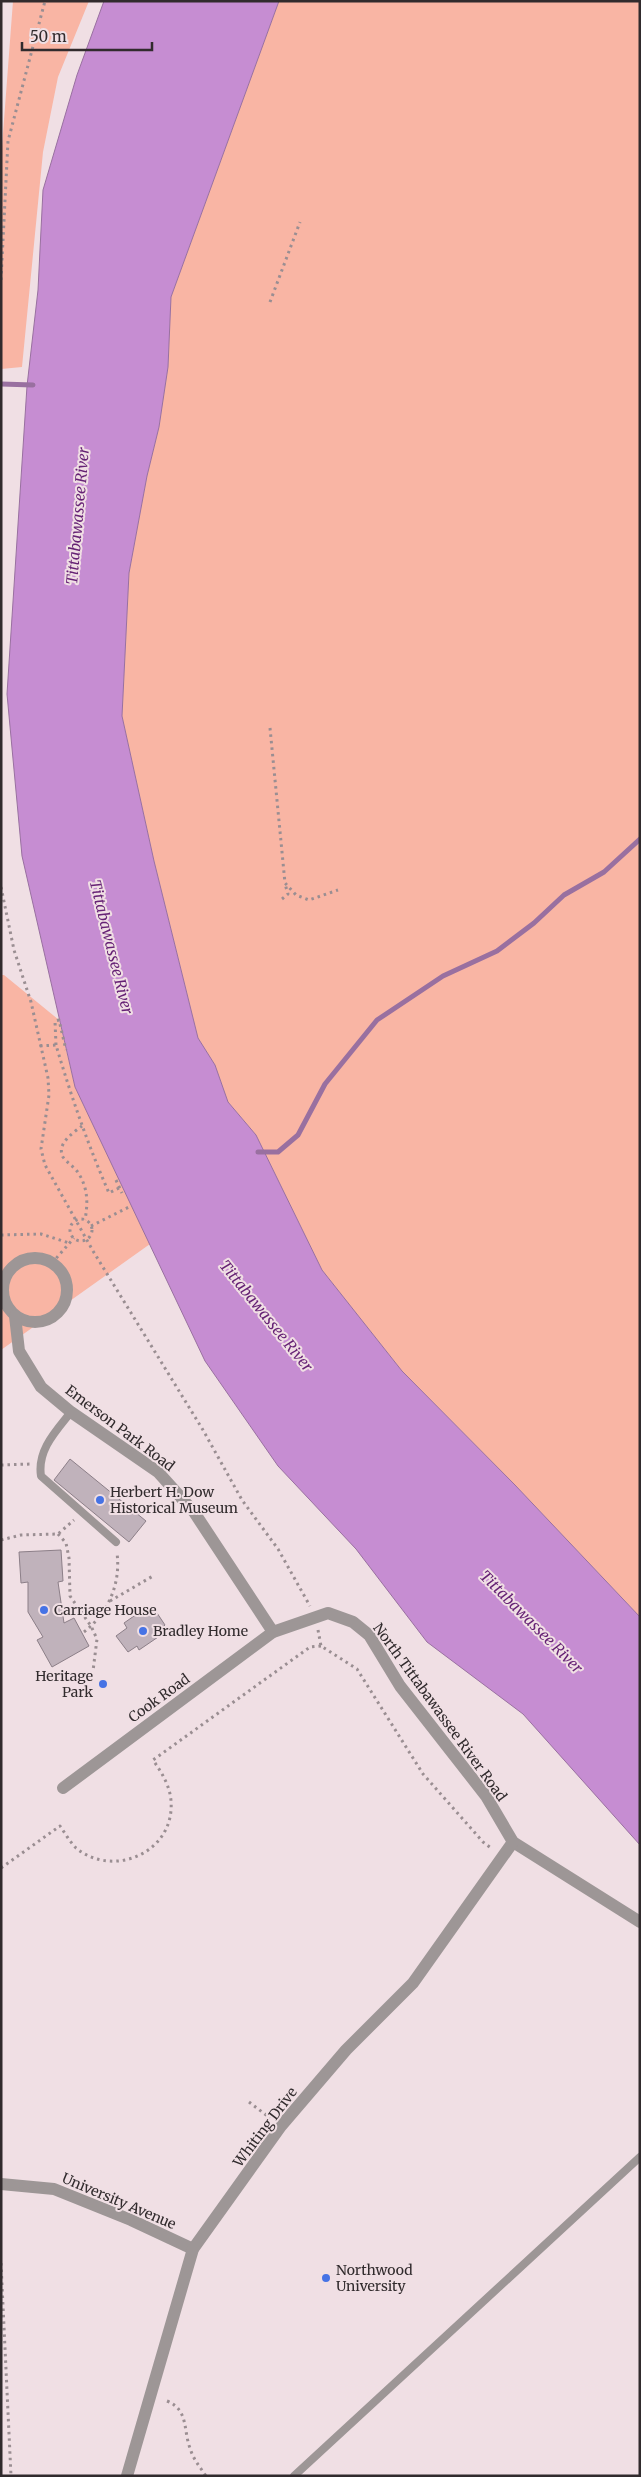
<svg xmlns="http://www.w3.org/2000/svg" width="641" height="2477" font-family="Merriweather,serif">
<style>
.green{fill:#f9b5a4}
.water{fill:#c68dd2;stroke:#9970a0}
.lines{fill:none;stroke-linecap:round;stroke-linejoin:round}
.stream{stroke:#9970a0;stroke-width:5}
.building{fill:#c0b2bb;stroke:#8c7f88}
.path{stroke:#9a8e92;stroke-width:3;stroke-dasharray:2.5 4;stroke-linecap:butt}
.lane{stroke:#9d9696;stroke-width:8}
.street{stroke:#9d9696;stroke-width:12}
.poi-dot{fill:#4673e5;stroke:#f0dfe4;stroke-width:2}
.labels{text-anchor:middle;stroke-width:4;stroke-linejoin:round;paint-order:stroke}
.street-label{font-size:14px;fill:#312b2d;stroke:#f0dfe4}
.poi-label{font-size:14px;fill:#312b2d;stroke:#f0dfe4;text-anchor:start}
.water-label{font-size:15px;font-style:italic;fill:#662275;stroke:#f0dfe4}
</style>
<rect width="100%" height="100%" fill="#f0dfe4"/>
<g class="green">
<polygon points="13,1 89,1 58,77 43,152 22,367 1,369 1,160"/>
<polygon points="279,1 640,1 640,1617 515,1485 402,1371 322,1270 256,1135 228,1102 215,1065 198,1038 154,861 122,716 129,573 147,476 159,427 168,367 171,297"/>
<polygon points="1,975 4,975 59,1020 75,1087 150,1244 1,1350"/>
</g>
<polygon class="water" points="104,1 279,1 171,297 168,367 159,427 147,476 129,573 122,716 154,861 198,1038 215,1065 228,1102 256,1135 322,1270 402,1371 515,1485 640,1617 640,1845 523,1714 427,1642 356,1549 278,1466 205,1361 75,1087 22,856 7,694 27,386 38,290 43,190 77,75"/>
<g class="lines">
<g class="stream">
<polyline points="1,384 33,385"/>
<polyline points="258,1152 278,1152 298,1135 325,1084 377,1020 443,976 497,951 534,923 564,895 604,872 640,839"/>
</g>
</g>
<g class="building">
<polygon points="70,1459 146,1521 129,1542 54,1480"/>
<polygon points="61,1550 63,1581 58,1582 64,1623 74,1618 89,1646 52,1667 37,1640 43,1637 28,1612 28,1582 21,1583 19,1552"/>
<polygon points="147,1607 153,1615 157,1613 165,1625 161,1629 164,1633 139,1650 137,1646 128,1652 116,1636 127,1628 124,1623"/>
</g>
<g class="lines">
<g class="path">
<polyline points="1,280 8,141 45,1"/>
<polyline points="270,302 300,222"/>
<polyline points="270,728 285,883 296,895 309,900 338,890"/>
<polyline points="1,887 14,950 31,1002 48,1078 49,1095 41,1149 45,1165 93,1251 203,1430 242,1500 278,1549 310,1606"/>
<polyline points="282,899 288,894 285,884"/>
<polyline points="56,1045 55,1021 59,1020 66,1050"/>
<path d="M 40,1046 L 56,1045 C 71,1096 88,1145 109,1193 L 119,1188"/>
<path d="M 82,1126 C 73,1133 56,1144 63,1157 C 67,1163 75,1167 79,1174 C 88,1189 88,1203 85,1220"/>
<polyline points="116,1180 122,1193"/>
<circle cx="81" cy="1230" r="11"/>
<polyline points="91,1226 129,1207"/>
<polyline points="1,1235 41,1234 69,1243"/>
<polyline points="52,1263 74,1238"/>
<polyline points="1,1465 31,1464"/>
<polyline points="58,1534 66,1543 69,1558 70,1596 91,1626 97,1639 93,1671"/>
<polyline points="1,1540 21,1535 58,1534 74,1520"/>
<polyline points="110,1601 153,1576"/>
<polyline points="318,1630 321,1646 357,1669 423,1774 483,1842 491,1848"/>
<path d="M 84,1632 C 108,1613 121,1584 117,1553"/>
<path d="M 1,1868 L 60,1826 C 65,1833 70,1842 76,1848 C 114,1879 175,1852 171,1801 C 170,1786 162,1773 153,1760 L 310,1647 L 321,1646"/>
<polyline points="249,2102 270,2118"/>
<polyline points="1,2263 11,2476"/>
<path d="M 167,2401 C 189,2410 183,2430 190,2448 C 193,2459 200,2467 206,2476"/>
</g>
<g class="lane">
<path d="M 71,1412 C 56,1431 37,1450 41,1476 L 116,1542"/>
<polyline points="294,2476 640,2157"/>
</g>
<g class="street">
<circle cx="35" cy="1290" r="32"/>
<polyline points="15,1316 19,1351 41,1387 71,1412 158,1472 194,1512 273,1632"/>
<polyline points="63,1788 273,1632 328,1613 353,1622 369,1635 400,1686 486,1796 513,1842 640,1922"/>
<polyline points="1,2184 54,2189 131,2220 193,2249"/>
<polyline points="127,2476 193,2249 281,2126 346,2050 413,1983 513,1842"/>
</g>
</g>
<g class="poi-dot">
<circle cx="100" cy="1500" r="5"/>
<circle cx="44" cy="1610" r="5"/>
<circle cx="143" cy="1631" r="5"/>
<circle cx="103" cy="1684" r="5"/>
<circle cx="326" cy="2278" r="5"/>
</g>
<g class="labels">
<g class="street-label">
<text transform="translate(120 1428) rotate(37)" y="5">Emerson Park Road</text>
<text transform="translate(159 1698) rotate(-36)" y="5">Cook Road</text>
<text transform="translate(440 1712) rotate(54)" y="5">North Tittabawassee River Road</text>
<text transform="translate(265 2127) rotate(-53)" y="5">Whiting Drive</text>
<text transform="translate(119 2201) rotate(23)" y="5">University Avenue</text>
</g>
<g class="poi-label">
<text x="110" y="1497">Herbert H. Dow<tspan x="110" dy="16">Historical Museum</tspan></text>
<text x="54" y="1615">Carriage House</text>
<text x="153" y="1636">Bradley Home</text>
<text x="93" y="1681" text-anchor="end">Heritage<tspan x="93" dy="16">Park</tspan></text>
<text x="336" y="2275">Northwood<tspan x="336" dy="16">University</tspan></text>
</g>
<g class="water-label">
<text transform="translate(78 516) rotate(-85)" y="5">Tittabawassee River</text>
<text transform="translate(111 947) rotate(76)" y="5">Tittabawassee River</text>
<text transform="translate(266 1316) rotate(51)" y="5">Tittabawassee River</text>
<text transform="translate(531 1622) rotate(45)" y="5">Tittabawassee River</text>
</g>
</g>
<rect width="641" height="2477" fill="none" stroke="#312b2d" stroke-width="5"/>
<path d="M22 42v8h130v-8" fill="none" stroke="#312b2d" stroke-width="2.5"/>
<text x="30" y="42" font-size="15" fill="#312b2d" stroke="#f0dfe4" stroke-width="4" paint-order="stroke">50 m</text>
</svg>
